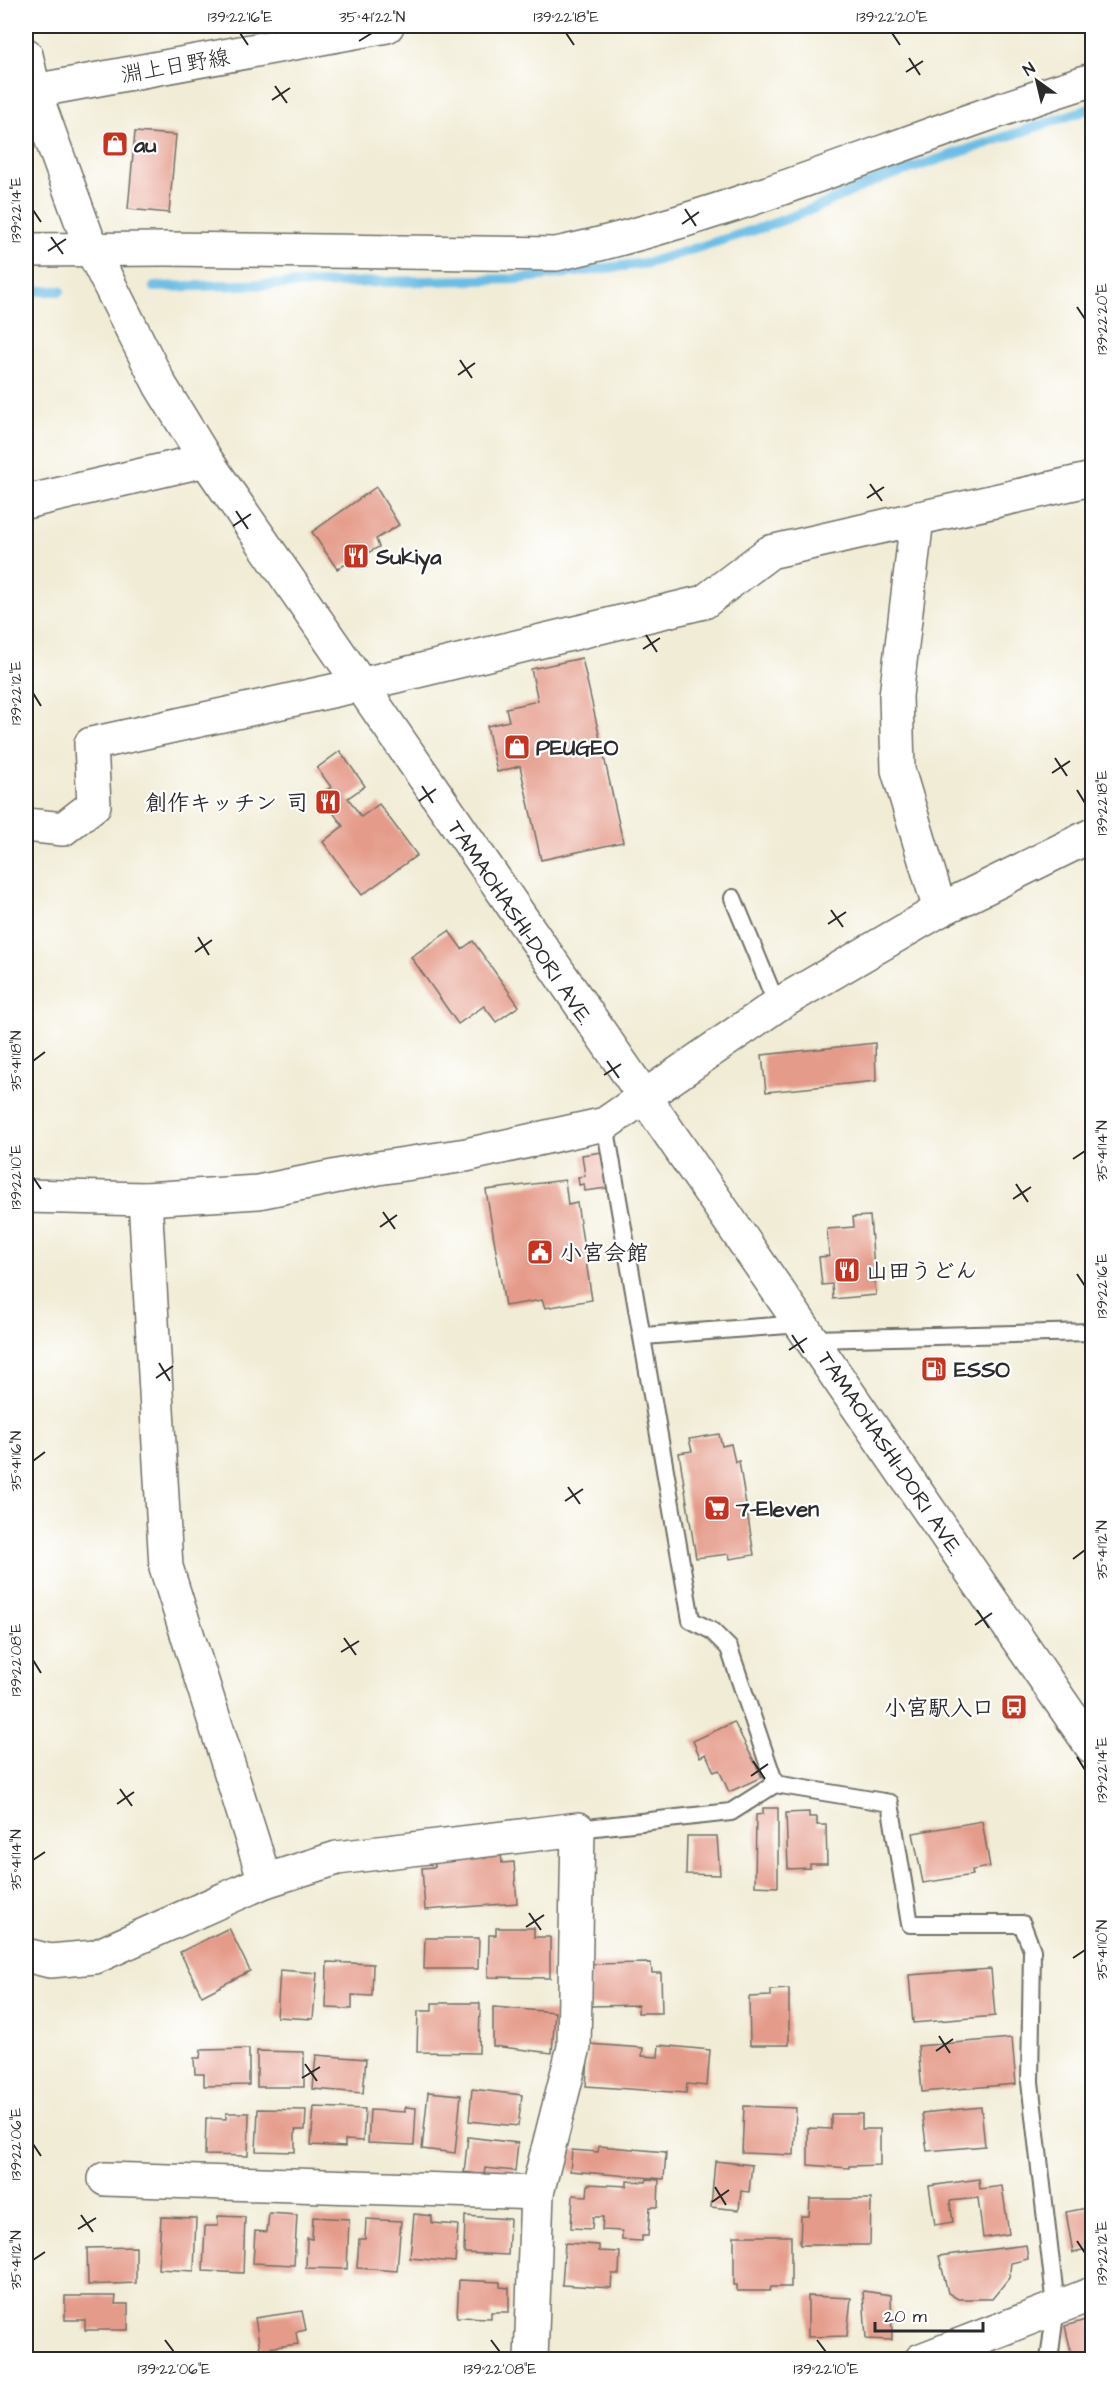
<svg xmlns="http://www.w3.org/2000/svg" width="1118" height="2385" font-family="'Architects Daughter','Klee One',sans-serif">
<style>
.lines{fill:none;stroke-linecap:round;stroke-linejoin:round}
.stream{stroke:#6abee6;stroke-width:10}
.building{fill:#e59b8a}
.service-casing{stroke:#706f66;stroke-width:20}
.minor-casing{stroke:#706f66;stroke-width:36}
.secondary-casing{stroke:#706f66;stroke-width:36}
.primary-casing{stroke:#706f66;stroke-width:36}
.service{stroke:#fff;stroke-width:16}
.minor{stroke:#fff;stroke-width:33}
.secondary{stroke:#fff;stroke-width:33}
.primary{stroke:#fff;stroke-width:33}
.ticks{fill:none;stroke:#2b2b2b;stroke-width:2}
.labels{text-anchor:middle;stroke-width:4.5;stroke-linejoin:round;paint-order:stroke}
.street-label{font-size:22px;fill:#2b2b2b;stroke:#fff}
.poi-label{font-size:22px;font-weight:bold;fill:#2b2b2b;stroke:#fff;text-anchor:start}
.neatline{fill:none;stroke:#2b2b2b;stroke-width:2}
.ticks-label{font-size:15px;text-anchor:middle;fill:#2b2b2b}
</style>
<rect width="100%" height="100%" fill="#fff"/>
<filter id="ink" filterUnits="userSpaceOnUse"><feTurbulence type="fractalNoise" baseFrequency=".0167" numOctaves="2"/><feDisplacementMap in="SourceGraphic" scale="12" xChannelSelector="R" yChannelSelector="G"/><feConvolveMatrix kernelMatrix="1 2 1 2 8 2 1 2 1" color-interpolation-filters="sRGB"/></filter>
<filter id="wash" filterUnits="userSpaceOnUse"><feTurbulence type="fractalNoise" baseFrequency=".008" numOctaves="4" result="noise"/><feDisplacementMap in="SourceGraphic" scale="24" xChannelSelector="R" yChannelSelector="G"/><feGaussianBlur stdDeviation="1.35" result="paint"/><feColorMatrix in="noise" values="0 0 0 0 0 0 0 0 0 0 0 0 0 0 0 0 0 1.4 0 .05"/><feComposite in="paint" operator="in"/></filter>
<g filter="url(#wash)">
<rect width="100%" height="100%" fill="#f1ecd5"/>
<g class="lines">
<g class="stream">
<polyline points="154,287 516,279 648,263 764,227 815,208 874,181 1092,108"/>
<polyline points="26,291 60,291"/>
</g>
</g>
<g id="blocks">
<g class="building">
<polygon points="135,132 176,135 169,213 128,209"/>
<polygon points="376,487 399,525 376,539 379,547 337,569 312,532"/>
<polygon points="582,658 623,842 541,860 520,766 497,772 487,726 509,721 506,708 538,701 531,669"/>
<polygon points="340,751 365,786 348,798 361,817 379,804 417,855 362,895 323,842 343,826 320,795 331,787 317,768"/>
<polygon points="449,931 462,949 473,941 519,1006 496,1022 484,1006 458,1024 411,957"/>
<polygon points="875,1043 876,1081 766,1092 762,1055"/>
<polygon points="602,1152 607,1188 585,1191 584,1184 579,1185 578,1177 585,1176 582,1155"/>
<polygon points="565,1180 568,1205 577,1203 592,1300 545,1308 542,1300 505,1306 486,1190"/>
<polygon points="870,1216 876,1295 833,1299 832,1284 822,1285 819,1257 829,1256 827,1229 854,1227 853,1217"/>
<polygon points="719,1434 722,1446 731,1444 735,1462 739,1461 754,1555 730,1559 729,1554 696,1558 679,1453 692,1451 689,1439"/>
<polygon points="734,1722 762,1777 729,1792 719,1770 714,1772 706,1754 700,1757 693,1741"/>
<polygon points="763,1808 778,1808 778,1887 755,1886 756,1815 763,1814"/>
<polygon points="809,1812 809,1817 817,1817 817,1825 826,1825 827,1864 810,1864 810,1868 788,1869 786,1813"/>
<polygon points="982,1821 990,1867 972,1870 973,1875 923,1883 913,1833"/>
<polygon points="687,1836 717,1836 720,1875 686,1874"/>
<polygon points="501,1854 502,1863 514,1862 517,1903 425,1910 422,1868 435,1867 435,1859"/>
<polygon points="229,1928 250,1971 202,1996 180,1952"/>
<polygon points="496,1928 534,1928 534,1937 550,1937 550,1978 488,1977 489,1935 496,1935"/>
<polygon points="425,1938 479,1938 478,1969 424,1969"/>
<polygon points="327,1962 373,1964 372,1996 352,1995 352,2009 326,2008"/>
<polygon points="651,1963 652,1973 661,1973 662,2013 638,2013 638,2005 590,2006 589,1964"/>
<polygon points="991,1969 995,2016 913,2023 909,1975"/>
<polygon points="280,1970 317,1973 313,2019 277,2017"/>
<polygon points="789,1989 789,2045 750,2045 749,1997 771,1996 771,1990"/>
<polygon points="432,2003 480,2003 479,2053 417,2052 418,2011 432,2011"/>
<polygon points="493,2007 555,2012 552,2053 493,2046"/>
<polygon points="1012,2038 1016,2084 922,2092 918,2046"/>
<polygon points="589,2044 643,2048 642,2056 658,2057 659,2045 710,2050 707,2086 687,2084 686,2093 586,2086"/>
<polygon points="249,2049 249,2085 204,2086 204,2074 195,2074 194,2058 200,2058 201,2050"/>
<polygon points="257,2051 304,2052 304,2087 257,2087"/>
<polygon points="316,2055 366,2059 363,2093 313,2089"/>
<polygon points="472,2089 522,2095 518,2126 469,2121"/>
<polygon points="428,2092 461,2095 455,2153 422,2149"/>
<polygon points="744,2106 796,2108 794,2155 742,2153"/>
<polygon points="314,2107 365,2109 363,2141 345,2140 345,2147 311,2145"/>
<polygon points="405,2107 416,2108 414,2145 368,2143 370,2110 405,2112"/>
<polygon points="981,2107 985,2146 927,2151 922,2113"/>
<polygon points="258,2109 306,2110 305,2130 295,2130 295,2152 256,2151"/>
<polygon points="226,2113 249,2113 248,2156 205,2155 206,2118 226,2119"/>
<polygon points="831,2114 862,2114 862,2129 880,2129 880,2165 849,2166 849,2168 808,2165 808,2128 831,2129"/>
<polygon points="468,2137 518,2143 515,2171 485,2168 484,2175 464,2172"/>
<polygon points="599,2146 666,2152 664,2179 570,2171 572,2150 598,2152"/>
<polygon points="715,2161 752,2165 749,2192 741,2191 739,2210 711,2207"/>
<polygon points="647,2179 659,2180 658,2207 650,2207 648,2236 642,2236 642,2241 622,2240 622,2231 602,2230 603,2217 593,2217 592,2229 571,2228 573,2195 587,2196 588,2184 627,2186 627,2181 646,2182"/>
<polygon points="979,2179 980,2189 1002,2186 1009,2234 983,2238 978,2198 950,2201 953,2222 935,2225 929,2186"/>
<polygon points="810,2199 871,2199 870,2245 800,2245 801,2216 809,2216"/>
<polygon points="1092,2207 1092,2249 1073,2253 1066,2212"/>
<polygon points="269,2213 297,2215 294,2265 253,2263 255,2231 267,2232"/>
<polygon points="414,2214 432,2216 432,2223 458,2225 455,2262 410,2258"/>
<polygon points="218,2216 245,2217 243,2273 203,2271 205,2226 218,2226"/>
<polygon points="465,2216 510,2219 508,2255 464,2253"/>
<polygon points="161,2217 196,2218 194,2271 158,2269"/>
<polygon points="313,2217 349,2219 347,2269 306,2268 307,2238 312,2239"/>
<polygon points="366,2219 401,2221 397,2271 357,2268 359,2239 365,2239"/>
<polygon points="734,2236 791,2236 791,2287 771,2287 770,2291 737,2291 737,2285 734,2285"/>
<polygon points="565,2243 599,2245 599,2251 620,2252 619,2274 612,2274 611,2288 562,2285"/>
<polygon points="1026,2245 1028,2259 1011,2263 1009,2278 992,2299 958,2299 948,2293 939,2256"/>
<polygon points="136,2247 136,2283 88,2285 87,2248"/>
<polygon points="459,2280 500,2282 500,2287 509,2288 509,2312 491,2312 491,2318 457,2317"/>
<polygon points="863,2291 891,2295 892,2340 866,2339"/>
<polygon points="65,2296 116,2296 115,2304 128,2304 128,2330 85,2330 85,2320 65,2320"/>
<polygon points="808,2296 851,2298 847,2336 808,2337"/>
<polygon points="302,2311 306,2330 296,2332 298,2344 260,2349 255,2318"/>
<polygon points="1092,2318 1092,2360 1073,2360 1065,2326"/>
<polygon points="252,2350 280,2359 280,2360 249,2360"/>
</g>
</g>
</g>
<g filter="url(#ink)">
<use href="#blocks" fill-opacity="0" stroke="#706f66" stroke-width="1.5"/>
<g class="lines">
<defs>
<g id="service">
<polyline points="733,898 777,1005"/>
<polyline points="605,1124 691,1620 712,1631 729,1648 775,1784"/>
<polyline points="644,1336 801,1324"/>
<polyline points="812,1339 1092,1332"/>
<polyline points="578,1829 731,1812 775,1784 890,1803 910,1924 1022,1924 1032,1950 1030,2082 1056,2306 1049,2360"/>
</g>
<g id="minor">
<path d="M 26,250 L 166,249 L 556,254 C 740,215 913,134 1092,80"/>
<polyline points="26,502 206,460"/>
<polyline points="917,518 896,696 898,770 940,910"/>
<polyline points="26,825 63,829 94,805 91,744 359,685 704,602 770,552 1092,479"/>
<polyline points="26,1196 145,1199 258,1192 378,1168 466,1155 605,1124 777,1005 940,910 1092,835"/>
<polyline points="145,1199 166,1567 265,1881"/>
<polyline points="26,1955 50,1961 95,1957 265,1881 337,1858 578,1829 574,2047 537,2193 531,2360"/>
<polyline points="105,2179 537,2193"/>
<polyline points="921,2360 1092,2294"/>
</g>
<polyline id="secondary" points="34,91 387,26"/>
<path id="primary" d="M 26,55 L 34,91 L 91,248 L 160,385 L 206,460 C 499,891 796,1319 1092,1747"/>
</defs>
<use href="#service" class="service-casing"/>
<use href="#minor" class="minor-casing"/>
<use href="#secondary" class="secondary-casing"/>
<use href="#primary" class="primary-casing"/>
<use href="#service" class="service"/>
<use href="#minor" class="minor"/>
<use href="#secondary" class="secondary"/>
<use href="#primary" class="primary"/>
</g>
</g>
<path class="ticks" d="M 240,33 L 248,45M 566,33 L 574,45M 892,33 L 900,45M 359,41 L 372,33M 909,58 L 920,75M 906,72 L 923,61M 275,86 L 287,103M 272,100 L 290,88M 685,209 L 696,226M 33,210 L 41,222M 682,224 L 699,212M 51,237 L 63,254M 48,251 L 66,239M 1077,307 L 1085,319M 460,360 L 472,378M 458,375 L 475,363M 870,484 L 882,501M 867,498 L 884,487M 236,511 L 248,529M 233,526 L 251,514M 646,635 L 657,652M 643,649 L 660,638M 33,693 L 41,706M 1055,758 L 1067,776M 1052,773 L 1070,761M 422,786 L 433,803M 1077,790 L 1085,803M 419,801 L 436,789M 831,910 L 843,927M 828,924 L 846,912M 198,937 L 209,955M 195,952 L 212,940M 33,1061 L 45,1052M 607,1061 L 619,1078M 604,1075 L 621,1064M 1073,1159 L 1085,1151M 33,1177 L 41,1189M 1016,1184 L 1028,1202M 1013,1199 L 1031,1187M 383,1212 L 395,1229M 380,1227 L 397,1215M 1077,1274 L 1085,1286M 792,1335 L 804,1353M 789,1350 L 807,1338M 159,1363 L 170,1381M 156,1378 L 173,1366M 33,1461 L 45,1452M 568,1487 L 580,1504M 565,1501 L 583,1489M 1073,1559 L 1085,1550M 977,1610 L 989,1628M 975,1625 L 992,1613M 344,1638 L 356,1655M 341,1652 L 359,1641M 33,1660 L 41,1673M 1077,1757 L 1085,1770M 753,1761 L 765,1779M 751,1776 L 768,1764M 120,1789 L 132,1806M 117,1804 L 134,1792M 33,1860 L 45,1852M 529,1913 L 541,1930M 526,1927 L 544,1915M 1073,1958 L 1085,1950M 939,2036 L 950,2053M 936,2051 L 953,2039M 305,2064 L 317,2081M 302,2078 L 320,2067M 33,2144 L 41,2156M 715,2187 L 726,2205M 712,2202 L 729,2190M 81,2215 L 93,2232M 78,2229 L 96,2218M 1077,2241 L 1085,2253M 33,2260 L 45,2252M 165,2340 L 174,2352M 491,2340 L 500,2352M 817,2340 L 826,2352"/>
<defs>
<symbol id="shop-square" viewBox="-11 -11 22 22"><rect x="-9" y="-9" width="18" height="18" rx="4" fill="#c8321e" stroke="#fff"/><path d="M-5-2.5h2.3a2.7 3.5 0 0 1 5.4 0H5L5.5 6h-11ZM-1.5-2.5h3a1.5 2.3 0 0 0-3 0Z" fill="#fff"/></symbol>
<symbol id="restaurant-square" viewBox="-11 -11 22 22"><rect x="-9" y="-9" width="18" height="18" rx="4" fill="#c8321e" stroke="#fff"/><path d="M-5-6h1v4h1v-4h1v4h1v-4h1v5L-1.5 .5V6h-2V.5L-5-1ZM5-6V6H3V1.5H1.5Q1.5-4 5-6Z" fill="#fff"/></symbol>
<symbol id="civic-square" viewBox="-11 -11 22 22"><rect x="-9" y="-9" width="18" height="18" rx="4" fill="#c8321e" stroke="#fff"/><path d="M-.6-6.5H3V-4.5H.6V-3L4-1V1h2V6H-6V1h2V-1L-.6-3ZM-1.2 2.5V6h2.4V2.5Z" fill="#fff"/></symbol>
<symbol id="fuel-square" viewBox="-11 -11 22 22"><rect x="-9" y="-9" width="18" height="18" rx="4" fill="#c8321e" stroke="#fff"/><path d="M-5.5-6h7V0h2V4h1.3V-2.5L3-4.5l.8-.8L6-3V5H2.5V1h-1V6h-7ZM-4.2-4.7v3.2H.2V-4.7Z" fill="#fff"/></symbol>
<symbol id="supermarket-square" viewBox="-11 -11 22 22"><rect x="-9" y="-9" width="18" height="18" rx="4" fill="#c8321e" stroke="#fff"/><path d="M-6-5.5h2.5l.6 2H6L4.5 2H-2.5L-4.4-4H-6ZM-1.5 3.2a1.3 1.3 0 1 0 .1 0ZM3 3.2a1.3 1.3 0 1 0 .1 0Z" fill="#fff"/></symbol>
<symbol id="bus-square" viewBox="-11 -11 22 22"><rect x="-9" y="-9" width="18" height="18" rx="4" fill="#c8321e" stroke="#fff"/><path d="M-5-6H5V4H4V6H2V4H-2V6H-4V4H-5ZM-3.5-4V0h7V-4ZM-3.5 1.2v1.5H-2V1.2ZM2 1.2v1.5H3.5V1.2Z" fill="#fff"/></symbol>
</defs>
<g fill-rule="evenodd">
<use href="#shop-square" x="100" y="129" width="30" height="30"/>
<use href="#restaurant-square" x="341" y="541" width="30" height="30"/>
<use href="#shop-square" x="502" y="732" width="30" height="30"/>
<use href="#restaurant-square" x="313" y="787" width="30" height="30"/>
<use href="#civic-square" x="525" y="1237" width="30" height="30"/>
<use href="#restaurant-square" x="832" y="1255" width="30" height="30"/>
<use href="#fuel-square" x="919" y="1354" width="30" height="30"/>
<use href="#supermarket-square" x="702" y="1493" width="30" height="30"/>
<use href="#bus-square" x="999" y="1692" width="30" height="30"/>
</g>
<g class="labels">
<g class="street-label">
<text transform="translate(175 65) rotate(-10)" y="8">淵上日野線</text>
<text transform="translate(521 922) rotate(56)" y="8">TAMAOHASHI-DORI AVE.</text>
<text transform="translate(891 1453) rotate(56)" y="8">TAMAOHASHI-DORI AVE.</text>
</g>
<g class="poi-label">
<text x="134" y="152">au</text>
<text x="376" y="564">Sukiya</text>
<text x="536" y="755">PEUGEO</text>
<text x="308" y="810" text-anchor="end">創作キッチン 司</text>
<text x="560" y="1260">小宮会館</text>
<text x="866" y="1278">山田うどん</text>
<text x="954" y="1377">ESSO</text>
<text x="736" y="1516">7-Eleven</text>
<text x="994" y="1715" text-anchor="end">小宮駅入口</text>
</g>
</g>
<rect width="1118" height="2385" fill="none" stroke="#fff" stroke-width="66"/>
<g transform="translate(1037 81) rotate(326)" stroke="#ffffff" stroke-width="4.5" paint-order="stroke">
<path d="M0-4.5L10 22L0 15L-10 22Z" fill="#2b2b2b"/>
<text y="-9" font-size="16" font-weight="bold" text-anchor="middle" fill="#2b2b2b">N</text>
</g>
<path d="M875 2322v9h108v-9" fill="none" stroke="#2b2b2b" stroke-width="3"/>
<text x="884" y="2322" font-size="18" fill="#2b2b2b" stroke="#ffffff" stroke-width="4.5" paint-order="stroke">20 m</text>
<rect x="33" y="33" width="1052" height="2319" class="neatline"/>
<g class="ticks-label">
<text x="240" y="22">139°22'16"E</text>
<text x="372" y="22">35°41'22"N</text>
<text x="566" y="22">139°22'18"E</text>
<text x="892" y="22">139°22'20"E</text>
<text transform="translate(16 210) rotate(-90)" y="5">139°22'14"E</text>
<text transform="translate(1102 319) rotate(-90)" y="5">139°22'20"E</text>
<text transform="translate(16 693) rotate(-90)" y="5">139°22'12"E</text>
<text transform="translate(1102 803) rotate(-90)" y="5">139°22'18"E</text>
<text transform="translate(16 1061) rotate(-90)" y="5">35°41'18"N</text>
<text transform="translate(1102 1151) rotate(-90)" y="5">35°41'14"N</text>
<text transform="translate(16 1177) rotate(-90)" y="5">139°22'10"E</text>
<text transform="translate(1102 1286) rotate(-90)" y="5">139°22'16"E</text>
<text transform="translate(16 1461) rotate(-90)" y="5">35°41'16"N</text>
<text transform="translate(1102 1550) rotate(-90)" y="5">35°41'12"N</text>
<text transform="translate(16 1660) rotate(-90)" y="5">139°22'08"E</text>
<text transform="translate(1102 1770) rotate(-90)" y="5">139°22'14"E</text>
<text transform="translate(16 1860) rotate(-90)" y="5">35°41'14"N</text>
<text transform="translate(1102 1950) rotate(-90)" y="5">35°41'10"N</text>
<text transform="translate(16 2144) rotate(-90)" y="5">139°22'06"E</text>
<text transform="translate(1102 2253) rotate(-90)" y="5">139°22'12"E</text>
<text transform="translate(16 2260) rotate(-90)" y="5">35°41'12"N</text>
<text x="174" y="2374">139°22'06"E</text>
<text x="500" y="2374">139°22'08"E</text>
<text x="826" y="2374">139°22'10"E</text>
</g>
</svg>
